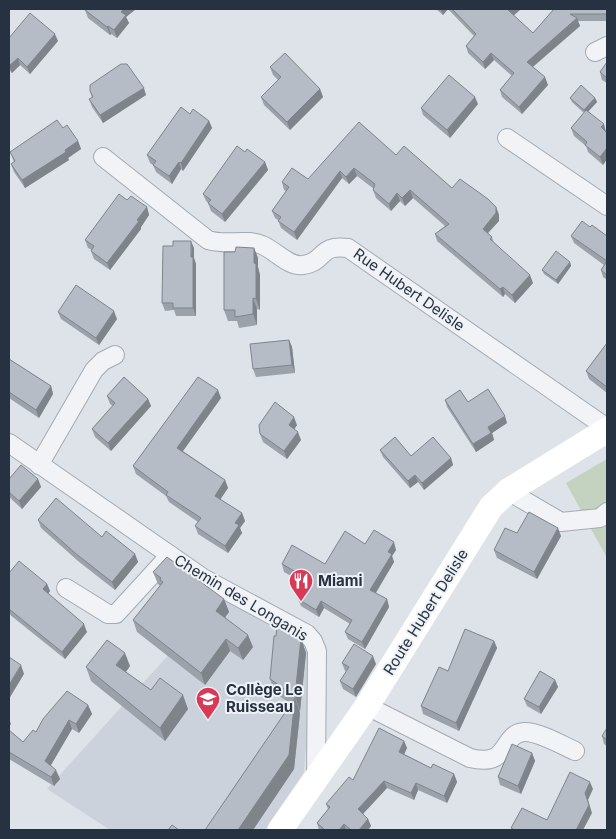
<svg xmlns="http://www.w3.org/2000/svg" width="616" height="839" font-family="Inter,sans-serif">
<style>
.built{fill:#ccd2db}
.green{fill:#c4d3bf}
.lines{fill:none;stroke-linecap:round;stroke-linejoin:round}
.street-casing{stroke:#a3aab3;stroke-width:20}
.street{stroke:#f1f3f7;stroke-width:18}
.secondary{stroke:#fff;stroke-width:25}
.wall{fill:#9ca2aa}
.shaded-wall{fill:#7f848b}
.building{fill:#b5bcc6;stroke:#7f848b}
.labels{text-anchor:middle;stroke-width:4;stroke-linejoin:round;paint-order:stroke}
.street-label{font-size:15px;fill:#263141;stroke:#eef2f6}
.poi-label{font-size:15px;font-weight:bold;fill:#263141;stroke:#eef2f6;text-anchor:start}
</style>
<rect width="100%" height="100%" fill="#dee3e9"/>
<polygon class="built" points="220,598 283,631 304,648 311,658 312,669 304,772 265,830 110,830 47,789"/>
<polygon class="green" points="607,459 607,558 566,483"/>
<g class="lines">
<defs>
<g id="street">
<polyline points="595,52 607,46"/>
<polyline points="507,138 607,206"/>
<path d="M 103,157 L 208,240 C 226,246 245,238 262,245 C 275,250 288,267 303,265 C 326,262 318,244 348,248 L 607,428"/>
<polyline points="9,443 203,578 307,634 313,641 317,651 316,777"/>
<polyline points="39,465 94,370 103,361 115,355"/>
<polyline points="508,491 561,522 600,518 607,512"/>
<polyline points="66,588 108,614 116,614 170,555"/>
<path d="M 367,706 L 470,758 C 511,768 500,734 524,732 C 537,731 562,745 575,751"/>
</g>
</defs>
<use href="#street" class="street-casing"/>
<use href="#street" class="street"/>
<polyline class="secondary" points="280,830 367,706 491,507 508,491 607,430"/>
</g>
<g class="wall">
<polygon points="86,9 136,9 126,17 129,23 117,38 111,34 110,35 88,18 85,10"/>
<polygon points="436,9 521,9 513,15 533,33 554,9 607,9 607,21 578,21 580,26 533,67 548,85 522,114 502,97 500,90 512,76 494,60 485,69 468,53 466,46 474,36 448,9 443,15"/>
<polygon points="9,38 58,41 30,74 20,65 12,73 9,70"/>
<polygon points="607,62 607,83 602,80 600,72"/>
<polygon points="270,67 320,89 323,97 290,130 264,105 261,97 278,80 273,75"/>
<polygon points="90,91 146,95 103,123 92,107 89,99 92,98"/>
<polygon points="570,98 595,98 597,102 588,111 607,133 607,159 603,165 588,152 586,146 574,136 571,128 584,113 572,102"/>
<polygon points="478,104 450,138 423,115 421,108"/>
<polygon points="190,114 209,121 212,128 183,171 181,169 172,184 156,172 153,165 150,163 147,155"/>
<polygon points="63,128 78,141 81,149 68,158 69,160 25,188 14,172 11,164 14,162 10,152"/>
<polygon points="245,152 265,162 268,170 225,222 211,211 208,203 206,201 203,194"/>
<polygon points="396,155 452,188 496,207 499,215 499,221 488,233 492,237 494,243 533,283 515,303 505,294 503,297 437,241 435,234 445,226 413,198 405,206 400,201 391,211 376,198 373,190 374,189 357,176 349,184 342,178 297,240 281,228 278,220 275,218 272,211 286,191 284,190 282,182 308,179"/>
<polygon points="127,200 147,207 149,215 141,227 141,229 110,270 94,259 91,251 92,250 88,248 85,240"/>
<polygon points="590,227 607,236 607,280 603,277 601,270 604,265 574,243 571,236"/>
<polygon points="194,248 194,258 196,264 196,316 176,316 174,310 165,311 162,303"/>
<polygon points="254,248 258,258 258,267 260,275 260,310 257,309 257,325 239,328 237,321 228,321 224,310 235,252"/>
<polygon points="570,262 571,266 558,284 544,274 542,270"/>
<polygon points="58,312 117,319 99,345 61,319"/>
<polygon points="289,340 292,347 295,373 256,377 253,369"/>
<polygon points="607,343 607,393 589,379 586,371"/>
<polygon points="9,359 51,386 53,394 39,418 9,398"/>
<polygon points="107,396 148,399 151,406 111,451 95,437 92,429 113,406 110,404"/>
<polygon points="221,398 183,451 225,480 228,488 220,499 242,513 245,521 240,528 242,533 228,553 198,534 195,526 198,522 169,502 166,496 136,474 133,466"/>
<polygon points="445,400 468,402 507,423 492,433 494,440 476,452 447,407"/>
<polygon points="297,425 294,429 301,440 287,459 263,442 260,434"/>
<polygon points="380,450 411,456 451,458 453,465 424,490 418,482 410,488 383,457"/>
<polygon points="9,479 38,479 41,487 22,509 9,497"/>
<polygon points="38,520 102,537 135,554 138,562 115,590 78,561 41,528"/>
<polygon points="561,536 537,579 497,558 494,550"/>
<polygon points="365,544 396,550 392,556 394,562 376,593 387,599 389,607 365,649 348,639 345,632 350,624 324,608 319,617 301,606 298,599 307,585 284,572 282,564 325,564"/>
<polygon points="153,572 224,599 229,612 225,617 253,647 243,660 230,651 205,685 137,632 133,620 160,586 158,584"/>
<polygon points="9,573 47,584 50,591 48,594 87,632 65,659 9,614"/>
<polygon points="301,638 306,653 300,711 299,710 300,713 294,769 253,830 205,830 291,704 275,693 270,679"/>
<polygon points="494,641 497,648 459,731 423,714 421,706 448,671"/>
<polygon points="342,663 376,664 356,697 343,689 340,681 347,672 345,671"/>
<polygon points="130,666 126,672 151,690 188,709 165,741 91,681 86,667"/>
<polygon points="555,680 558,687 541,714 527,706 524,699"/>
<polygon points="88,705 92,714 79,733 72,729 51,765 60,779 54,786 9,759 9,730 23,742 36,732"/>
<polygon points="607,728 607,746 604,744 602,736"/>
<polygon points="404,741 407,748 404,754 431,768 454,774 457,782 447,803 418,790 414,800 387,788 363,814 368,819 371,826 368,830 319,830 317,823 328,809 326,804 353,780"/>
<polygon points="532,753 535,761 521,794 500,785 498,777"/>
</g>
<g class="shaded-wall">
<polygon points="124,9 136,9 126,17 129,23 117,38 114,30 121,12"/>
<polygon points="440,9 448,9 443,15"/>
<polygon points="510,9 521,9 511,18 508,10"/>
<polygon points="577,18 580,26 530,69 527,62"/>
<polygon points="108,26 111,34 110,35 107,27"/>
<polygon points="55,34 58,41 30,74 27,67"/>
<polygon points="491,53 494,60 485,69 483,62"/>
<polygon points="18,58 20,65 12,73 9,66"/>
<polygon points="545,77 548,85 522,114 519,107"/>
<polygon points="144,88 146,95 103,123 100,115"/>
<polygon points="320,89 323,97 290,130 287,122"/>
<polygon points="475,97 478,104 450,138 447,130"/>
<polygon points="595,98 597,102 586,114 584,110"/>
<polygon points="209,121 212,128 183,171 181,163"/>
<polygon points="604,124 606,132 601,127"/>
<polygon points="78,141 81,149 68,158 69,160 25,188 22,180"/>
<polygon points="607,148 607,159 603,165 600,157"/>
<polygon points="179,162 181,169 172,184 169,176"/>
<polygon points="265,162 268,170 225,222 222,214"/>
<polygon points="354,168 357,176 349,184 346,177"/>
<polygon points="340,171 342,178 297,240 294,232"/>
<polygon points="410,190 413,198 405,206 402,198"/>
<polygon points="397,193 400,201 391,211 389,204"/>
<polygon points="147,207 149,215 141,227 141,229 110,270 107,263"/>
<polygon points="496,207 499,215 499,221 485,236 483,229"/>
<polygon points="191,241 194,248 194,258 196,264 196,316 193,308"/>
<polygon points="254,248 258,258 258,267 260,275 260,310 256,299 254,263"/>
<polygon points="570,262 571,266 558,284 556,280"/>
<polygon points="530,275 533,283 515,303 512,295"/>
<polygon points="503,287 505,294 503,297 500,289"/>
<polygon points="253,298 257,309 257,325 253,314"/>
<polygon points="114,311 117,319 99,345 96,338"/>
<polygon points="289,340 292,347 295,373 292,365"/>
<polygon points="51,386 53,394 39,418 36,410"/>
<polygon points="218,390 221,398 180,455 177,448"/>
<polygon points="148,399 151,406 111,451 108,443"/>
<polygon points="505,416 507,423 492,433 494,440 476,452 473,444 488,427"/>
<polygon points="294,417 297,425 292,433 289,425"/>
<polygon points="298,432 301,440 287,459 284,451"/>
<polygon points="451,458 453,465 424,490 422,483"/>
<polygon points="415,475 418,482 410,488 408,481"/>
<polygon points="38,479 41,487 22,509 19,501"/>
<polygon points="225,480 228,488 218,503 215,496"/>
<polygon points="242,513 245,521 240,528 242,533 228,553 225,546 235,523"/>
<polygon points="558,528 561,536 537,579 534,572"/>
<polygon points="394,542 396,550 392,556 394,562 373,597 370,590 388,552"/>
<polygon points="135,554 138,562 115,590 112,582"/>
<polygon points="47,584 50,591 46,597 43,589"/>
<polygon points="224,599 229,612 221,623 216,611"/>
<polygon points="387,599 389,607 365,649 362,642"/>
<polygon points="321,601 324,608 319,617 316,610"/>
<polygon points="84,624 87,632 65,659 62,652"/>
<polygon points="248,635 253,647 243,660 238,648"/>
<polygon points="301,638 306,653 300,711 295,696"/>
<polygon points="226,639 230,651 205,685 201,673"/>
<polygon points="494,641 497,648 459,731 456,723"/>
<polygon points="125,653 130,666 121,678 116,665"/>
<polygon points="373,656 376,664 356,697 353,689"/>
<polygon points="21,665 24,674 9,699 9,685"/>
<polygon points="555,680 558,687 541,714 539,707"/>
<polygon points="183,695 188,709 165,741 160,728"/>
<polygon points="295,698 300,713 294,769 253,830 238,830"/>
<polygon points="88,705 92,714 79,733 76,724"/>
<polygon points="9,719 11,724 9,727"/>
<polygon points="69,720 72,729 48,770 45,761"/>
<polygon points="404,741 407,748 402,759 399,752"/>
<polygon points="532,753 535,761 521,794 518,786"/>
<polygon points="56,770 60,779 54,786 51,777"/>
<polygon points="454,774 457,782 447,803 444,796"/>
<polygon points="384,781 387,788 360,817 358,809"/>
<polygon points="590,782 593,789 588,800 592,813 583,830 576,830 585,793"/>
<polygon points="416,783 418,790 414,800 411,793"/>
<polygon points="368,819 371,826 368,830 359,830"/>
<polygon points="344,824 346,830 339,830"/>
</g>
<g class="building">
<polygon points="86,9 124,9 121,12 126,15 114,30 108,26 107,27 85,10"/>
<polygon points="452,9 510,9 508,10 533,33 554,9 607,9 607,13 606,14 570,14 577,18 527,62 545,77 519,107 500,90 514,73 491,53 483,62 466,46 476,34"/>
<polygon points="30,13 55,34 27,67 18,58 9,66 9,38"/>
<polygon points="285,53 320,89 287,122 261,97 281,77 270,67"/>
<polygon points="607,62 607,78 600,72"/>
<polygon points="121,64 127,64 144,88 100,115 89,99 93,97 90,91 90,85"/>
<polygon points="449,75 475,97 447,130 421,108"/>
<polygon points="581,85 595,98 584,110 570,98"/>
<polygon points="181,107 190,114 193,109 209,121 181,163 179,162 169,176 153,165 156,161 147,155"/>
<polygon points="586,110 604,124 601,127 607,133 607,148 600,157 585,145 587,142 571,128"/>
<polygon points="57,120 63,128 67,125 78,141 65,150 66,152 22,180 11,164 15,161 10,152"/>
<polygon points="359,122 396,155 404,146 452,188 460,179 488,199 496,207 496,213 483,229 492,237 490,239 530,275 512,295 503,287 500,289 435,234 449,224 410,190 402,198 397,193 389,204 373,190 375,184 354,168 346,177 340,171 294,232 278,221 281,217 272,211 289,187 282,182 292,168 308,179"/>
<polygon points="237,146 245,152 247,149 265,162 222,214 208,203 211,200 203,194"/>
<polygon points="119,194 127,200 131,196 147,207 137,220 139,221 107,263 91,251 94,246 85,240"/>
<polygon points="582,221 590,227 592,225 607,236 607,275 601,270 607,261 571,236"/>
<polygon points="173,241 191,241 191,257 193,257 193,308 173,308 173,303 162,303 163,246 173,246"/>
<polygon points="236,247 254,248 254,263 256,264 256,299 253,298 253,314 235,317 235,310 224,310 224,252 235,252"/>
<polygon points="556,251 570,262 556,280 542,270"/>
<polygon points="76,285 114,311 96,338 58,312"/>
<polygon points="289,340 292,365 253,369 250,344"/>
<polygon points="607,343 607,387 586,371"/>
<polygon points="9,359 51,386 36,410 9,392"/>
<polygon points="124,377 148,399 108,443 92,429 115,403 107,396"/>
<polygon points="198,377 218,390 177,448 225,480 215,496 242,513 235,523 239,525 225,546 195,526 201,518 166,495 168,492 133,466"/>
<polygon points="488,389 505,416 488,427 491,433 473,444 445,400 460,390 468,402"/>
<polygon points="275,402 294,417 289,425 298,432 284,451 260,434 259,425"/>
<polygon points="395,437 411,456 433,437 451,458 422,483 415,475 408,481 380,450"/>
<polygon points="21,465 38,479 19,501 9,492 9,479"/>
<polygon points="56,498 102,537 106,531 135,554 112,582 75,553 38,520"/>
<polygon points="529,512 558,528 534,572 494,550 505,528 517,533"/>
<polygon points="374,530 394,542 388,552 392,554 370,590 387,599 362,642 345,632 352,620 321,601 316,610 298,599 310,580 282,564 292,545 325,564 345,531 365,544"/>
<polygon points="167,557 224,599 216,611 248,635 238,648 226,639 201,673 133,620 163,582 160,580 161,578 153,572"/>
<polygon points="19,561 47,584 43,589 84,624 62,652 9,609 9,573"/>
<polygon points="277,627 290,629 301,638 295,696 270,679 274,636 276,636"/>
<polygon points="465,629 494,641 456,723 421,706 439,667 448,671"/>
<polygon points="107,640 125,653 116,665 151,690 160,678 183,695 160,728 86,667"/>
<polygon points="354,644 373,656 353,689 340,681 349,667 342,663"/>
<polygon points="9,657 21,665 9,685"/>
<polygon points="540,671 555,680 539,707 524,699"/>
<polygon points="67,691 88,705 76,724 69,720 45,761 56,770 51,777 9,752 9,730 23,742 33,730 36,732 43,719"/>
<polygon points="295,698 289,755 238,830 205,830"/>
<polygon points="379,728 404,741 399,752 431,768 433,764 454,774 444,796 416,783 411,793 384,781 358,809 368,819 359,830 351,830 344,824 339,830 325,830 317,823 330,807 326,804 349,777 353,780"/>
<polygon points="607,728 607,740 602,736"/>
<polygon points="512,744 532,753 518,786 498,777"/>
<polygon points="570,772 590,782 585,793 589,805 576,830 515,830 511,828 522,808 547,820"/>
<polygon points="172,825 179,830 168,830"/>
</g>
<defs>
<symbol id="restaurant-pin" viewBox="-11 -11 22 30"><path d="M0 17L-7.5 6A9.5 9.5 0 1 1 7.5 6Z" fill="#d83955" stroke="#eef2f6"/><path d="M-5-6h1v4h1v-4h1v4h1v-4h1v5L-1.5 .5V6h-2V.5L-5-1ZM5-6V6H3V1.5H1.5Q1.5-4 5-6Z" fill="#fff"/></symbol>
<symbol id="school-pin" viewBox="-11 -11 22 30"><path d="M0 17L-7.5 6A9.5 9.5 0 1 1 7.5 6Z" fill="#d83955" stroke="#eef2f6"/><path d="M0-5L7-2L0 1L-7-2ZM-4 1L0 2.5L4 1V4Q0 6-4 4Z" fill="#fff"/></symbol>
</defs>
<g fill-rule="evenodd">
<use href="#restaurant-pin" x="287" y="567" width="28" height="38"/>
<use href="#school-pin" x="194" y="685" width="28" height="38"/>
</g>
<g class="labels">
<g class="street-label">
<text transform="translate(409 290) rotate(35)" y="5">Rue Hubert Delisle</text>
<text transform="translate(241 598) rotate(31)" y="5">Chemin des Longanis</text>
<text transform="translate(426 612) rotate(-58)" y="5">Route Hubert Delisle</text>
</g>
<g class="poi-label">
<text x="318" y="586">Miami</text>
<text x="226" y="695">Collège Le<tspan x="226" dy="17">Ruisseau</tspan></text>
</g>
</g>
<rect width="616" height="839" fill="none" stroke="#263141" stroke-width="20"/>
</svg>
